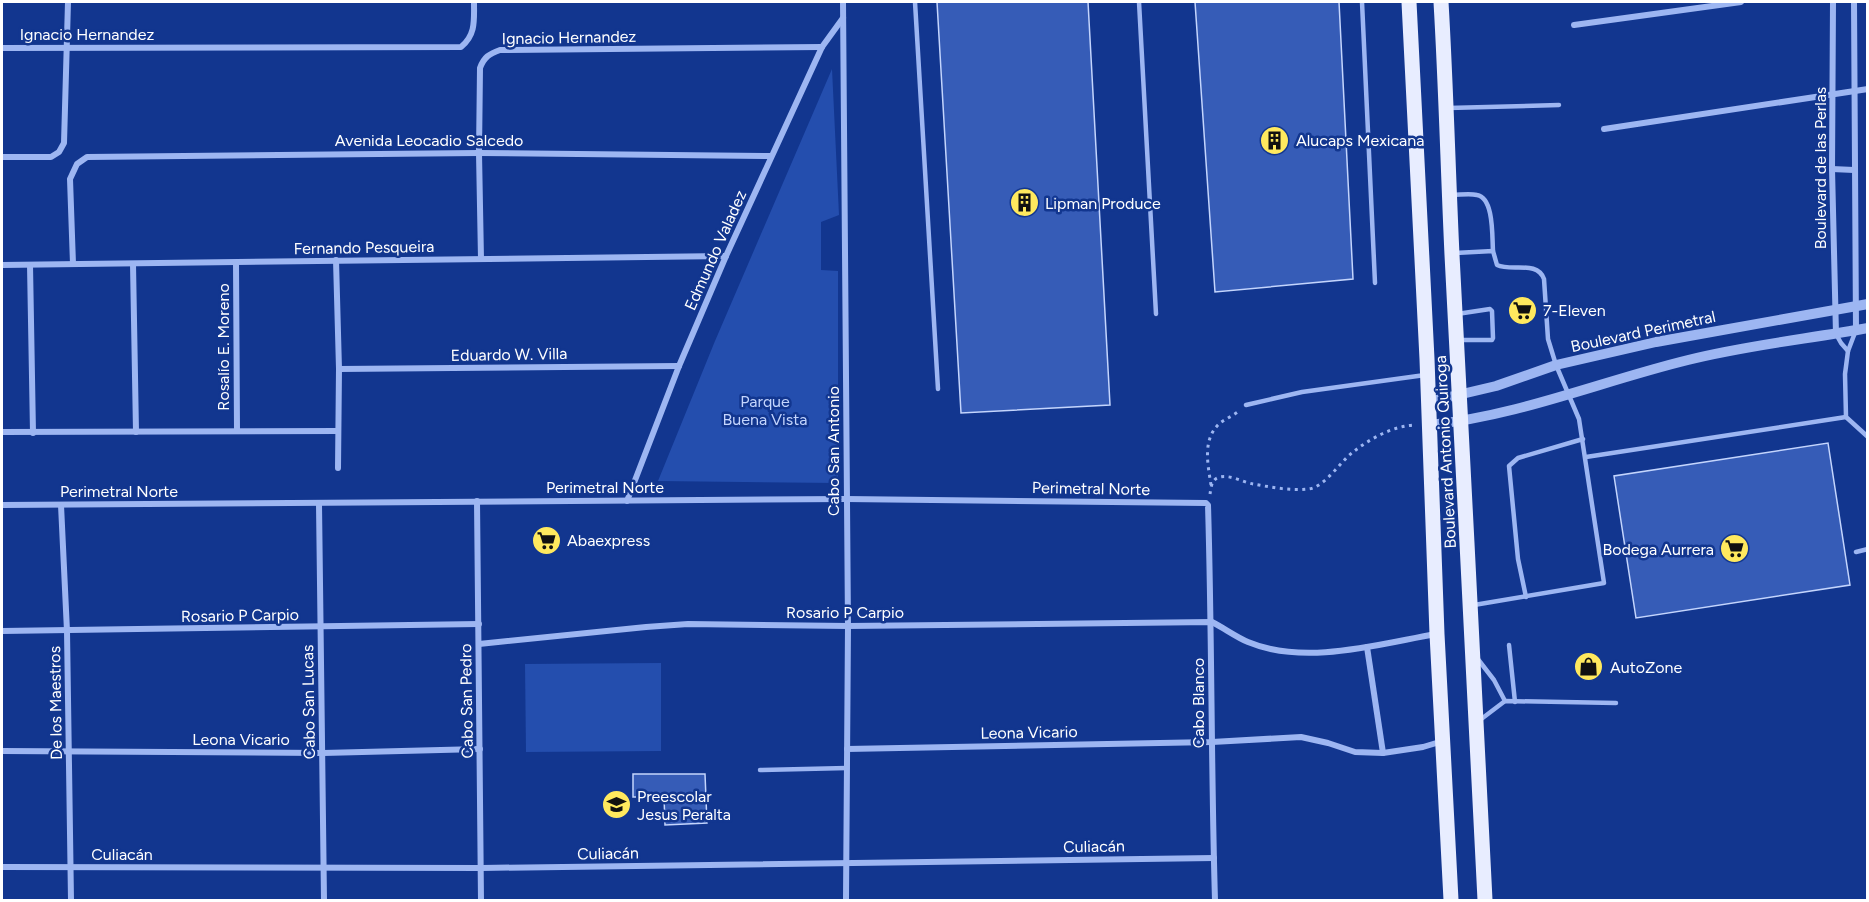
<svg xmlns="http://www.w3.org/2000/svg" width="1869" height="902" font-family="Figtree,sans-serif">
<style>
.green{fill:#244eae}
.building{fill:#365cb7;stroke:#c4d5fd;stroke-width:1.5}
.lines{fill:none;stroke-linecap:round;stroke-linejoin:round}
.path{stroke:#9db6f2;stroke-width:3;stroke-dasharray:3 4.5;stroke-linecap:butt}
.service{stroke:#9db6f2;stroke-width:4.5}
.minor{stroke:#9db6f2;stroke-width:6}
.tertiary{stroke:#9db6f2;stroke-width:10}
.primary{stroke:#e8edff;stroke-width:15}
.labels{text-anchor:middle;stroke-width:5;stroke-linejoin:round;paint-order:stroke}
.street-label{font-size:16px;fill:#fff;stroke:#12368f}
.poi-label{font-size:16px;fill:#fff;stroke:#12368f;text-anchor:start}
.park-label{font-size:16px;fill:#c4d5fd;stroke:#12368f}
</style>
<rect width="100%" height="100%" fill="#12368f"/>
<g class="green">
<polygon points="832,69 839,215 821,222 821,270 838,271 838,483 658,481 715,341"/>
<polygon points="661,663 661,751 526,752 525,664"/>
</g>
<g class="building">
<polygon points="937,2 1088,2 1110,405 961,413"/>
<polygon points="1195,2 1339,2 1353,279 1215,292"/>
<polygon points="1828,443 1850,585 1636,618 1614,476"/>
<polygon points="633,774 705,774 707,823 665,825 664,797 633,797"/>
</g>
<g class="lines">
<g class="path">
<path d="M 1211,485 C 1208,465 1202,440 1219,424 C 1223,420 1233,416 1239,411"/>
<path d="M 1210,494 C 1211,489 1211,481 1217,478 C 1228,473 1242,482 1253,484 C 1270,487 1290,491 1308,489 C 1324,488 1340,462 1353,452 C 1371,438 1393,426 1415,425"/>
</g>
<g class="service">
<polyline points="915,2 938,389"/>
<polyline points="1139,2 1156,314"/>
<polyline points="1362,2 1375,283"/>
<polyline points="1448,108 1559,105"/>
<path d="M 1452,195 C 1460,195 1469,193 1477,195 C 1494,198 1492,236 1493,251"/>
<path d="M 1455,253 L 1493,251 L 1497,265 C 1512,272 1537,260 1544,279 L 1548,339 L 1556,365 L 1579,419 L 1604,583 L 1474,605"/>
<polyline points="1457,314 1490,309 1492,311 1493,338 1492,340 1460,340"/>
<polyline points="1856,330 1848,351 1845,374 1846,417 1868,437"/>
<polyline points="1836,334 1841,343 1848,351"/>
<polyline points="1246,405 1302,392 1425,375"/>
<polyline points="1586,457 1846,417"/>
<polyline points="1856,552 1868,549"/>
<polyline points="1526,597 1518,559 1509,466 1518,458 1583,439"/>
<polyline points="1509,645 1515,702"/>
<polyline points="1477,658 1494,680 1505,701"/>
<polyline points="1480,720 1505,701 1616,703"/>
<polyline points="760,770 847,768"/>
</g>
<g class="minor">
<polyline points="843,2 848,626 846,900"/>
<polyline points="1833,2 1832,169 1836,334"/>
<polyline points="1854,2 1856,330"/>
<polyline points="1574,25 1741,2"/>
<path d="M 2,48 L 461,47 C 476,35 474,20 474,2"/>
<polyline points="1604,129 1868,89"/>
<polyline points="2,157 51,157 59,152 64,143 68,2"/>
<polyline points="1832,169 1854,170"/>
<path d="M 481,259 L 479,153 L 480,68 C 484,57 489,54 500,50 L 822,47"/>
<polyline points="336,260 339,369 338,468"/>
<polyline points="236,263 237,430"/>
<polyline points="73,264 70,179 77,164 87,157 479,153 771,156"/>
<polyline points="133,264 136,432"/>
<polyline points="2,265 726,256"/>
<polyline points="30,265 33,433"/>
<polyline points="339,369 679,366"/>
<polyline points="2,432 338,431"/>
<polyline points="477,501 481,900"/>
<polyline points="627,501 679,366 726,256 822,47 843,18"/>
<polyline points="319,504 324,900"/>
<path d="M 2,505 L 846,499 L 1206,503 L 1208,505 C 1212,637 1211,769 1215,900"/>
<polyline points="61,505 67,631 71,900"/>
<polyline points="2,631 479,624"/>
<path d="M 479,644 L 646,627 L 688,624 L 848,626 L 1212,622 C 1224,628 1236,637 1248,642 C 1305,666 1379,644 1436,634"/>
<polyline points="1367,647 1383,753"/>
<polyline points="847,749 1212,742 1301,737 1328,743 1355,752 1383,753 1423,747 1443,741"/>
<polyline points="2,751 323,753 480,749"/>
<polyline points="2,867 482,868 1214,858"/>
</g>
<g class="tertiary">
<polyline points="1428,402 1496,386 1556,365 1656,342 1868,304"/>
<path d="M 1429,425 C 1518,416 1602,381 1688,360 C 1747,345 1808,339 1868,328"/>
</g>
<g class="primary">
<polyline points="1409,2 1427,359 1437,634 1451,900"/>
<path d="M 1441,2 C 1446,86 1448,170 1452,255 C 1462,470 1476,685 1485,900"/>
</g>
</g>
<defs>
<symbol id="building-disc" viewBox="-11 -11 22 22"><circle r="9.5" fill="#ffe95e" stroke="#12368f"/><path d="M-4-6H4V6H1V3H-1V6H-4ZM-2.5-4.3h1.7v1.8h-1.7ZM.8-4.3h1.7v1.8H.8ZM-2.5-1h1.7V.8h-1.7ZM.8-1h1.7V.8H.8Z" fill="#111"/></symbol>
<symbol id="supermarket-disc" viewBox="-11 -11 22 22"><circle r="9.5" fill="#ffe95e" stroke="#12368f"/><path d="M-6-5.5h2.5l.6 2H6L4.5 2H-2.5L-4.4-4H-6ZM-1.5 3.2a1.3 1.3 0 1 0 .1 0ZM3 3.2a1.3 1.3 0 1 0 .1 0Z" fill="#111"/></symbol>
<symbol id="shop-disc" viewBox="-11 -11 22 22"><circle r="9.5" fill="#ffe95e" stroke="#12368f"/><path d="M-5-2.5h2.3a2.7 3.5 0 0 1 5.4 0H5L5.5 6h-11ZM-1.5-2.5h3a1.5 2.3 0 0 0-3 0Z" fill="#111"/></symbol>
<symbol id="school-disc" viewBox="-11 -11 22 22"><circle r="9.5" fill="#ffe95e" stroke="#12368f"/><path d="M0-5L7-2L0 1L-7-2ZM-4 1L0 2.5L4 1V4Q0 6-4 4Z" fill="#111"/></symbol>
</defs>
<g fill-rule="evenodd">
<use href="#building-disc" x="1258" y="124" width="33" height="33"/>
<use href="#building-disc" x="1008" y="186" width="33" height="33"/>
<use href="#supermarket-disc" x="1506" y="294" width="33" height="33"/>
<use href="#supermarket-disc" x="530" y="524" width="33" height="33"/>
<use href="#supermarket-disc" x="1718" y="532" width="33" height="33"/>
<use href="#shop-disc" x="1572" y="650" width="33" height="33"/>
<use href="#school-disc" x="600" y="788" width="33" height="33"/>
</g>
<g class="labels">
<g class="street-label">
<text x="87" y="40">Ignacio Hernandez</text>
<text transform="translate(569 37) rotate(-1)" y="6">Ignacio Hernandez</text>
<text x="429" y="146">Avenida Leocadio Salcedo</text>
<text transform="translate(1820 168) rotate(-90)" y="6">Boulevard de las Perlas</text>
<text transform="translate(364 247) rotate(-1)" y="6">Fernando Pesqueira</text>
<text transform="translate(715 250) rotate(-66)" y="6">Edmundo Valadez</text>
<text transform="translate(1643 331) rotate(-12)" y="6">Boulevard Perimetral</text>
<text transform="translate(223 347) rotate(-90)" y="6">Rosalío E. Moreno</text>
<text transform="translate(509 354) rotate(-1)" y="6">Eduardo W. Villa</text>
<text transform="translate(833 451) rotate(-90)" y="6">Cabo San Antonio</text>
<text transform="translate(1445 452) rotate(-93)" y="6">Boulevard Antonio Quiroga</text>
<text x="605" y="493">Perimetral Norte</text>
<text transform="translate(1091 488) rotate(1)" y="6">Perimetral Norte</text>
<text x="119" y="497">Perimetral Norte</text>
<text x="845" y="618">Rosario P Carpio</text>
<text transform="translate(240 615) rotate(-1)" y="6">Rosario P Carpio</text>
<text transform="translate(466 701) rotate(-91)" y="6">Cabo San Pedro</text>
<text transform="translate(308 702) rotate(-91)" y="6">Cabo San Lucas</text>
<text transform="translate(55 703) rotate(-91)" y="6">De los Maestros</text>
<text transform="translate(1198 703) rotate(-90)" y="6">Cabo Blanco</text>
<text transform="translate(1029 732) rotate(-1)" y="6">Leona Vicario</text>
<text x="241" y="745">Leona Vicario</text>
<text transform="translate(1094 846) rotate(-1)" y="6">Culiacán</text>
<text transform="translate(608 853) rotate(-1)" y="6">Culiacán</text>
<text x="122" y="860">Culiacán</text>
</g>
<g class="poi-label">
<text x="1296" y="146">Alucaps Mexicana</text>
<text x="1045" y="209">Lipman Produce</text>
<text x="1543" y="316">7-Eleven</text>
<text x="567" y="546">Abaexpress</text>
<text x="1714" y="555" text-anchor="end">Bodega Aurrera</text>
<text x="1610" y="673">AutoZone</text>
<text x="637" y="802">Preescolar<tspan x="637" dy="18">Jesus Peralta</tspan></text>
</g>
<g class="park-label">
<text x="765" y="407">Parque<tspan x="765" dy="18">Buena Vista</tspan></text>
</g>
</g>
<rect width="1869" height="902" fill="none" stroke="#ffffff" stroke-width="6"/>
</svg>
